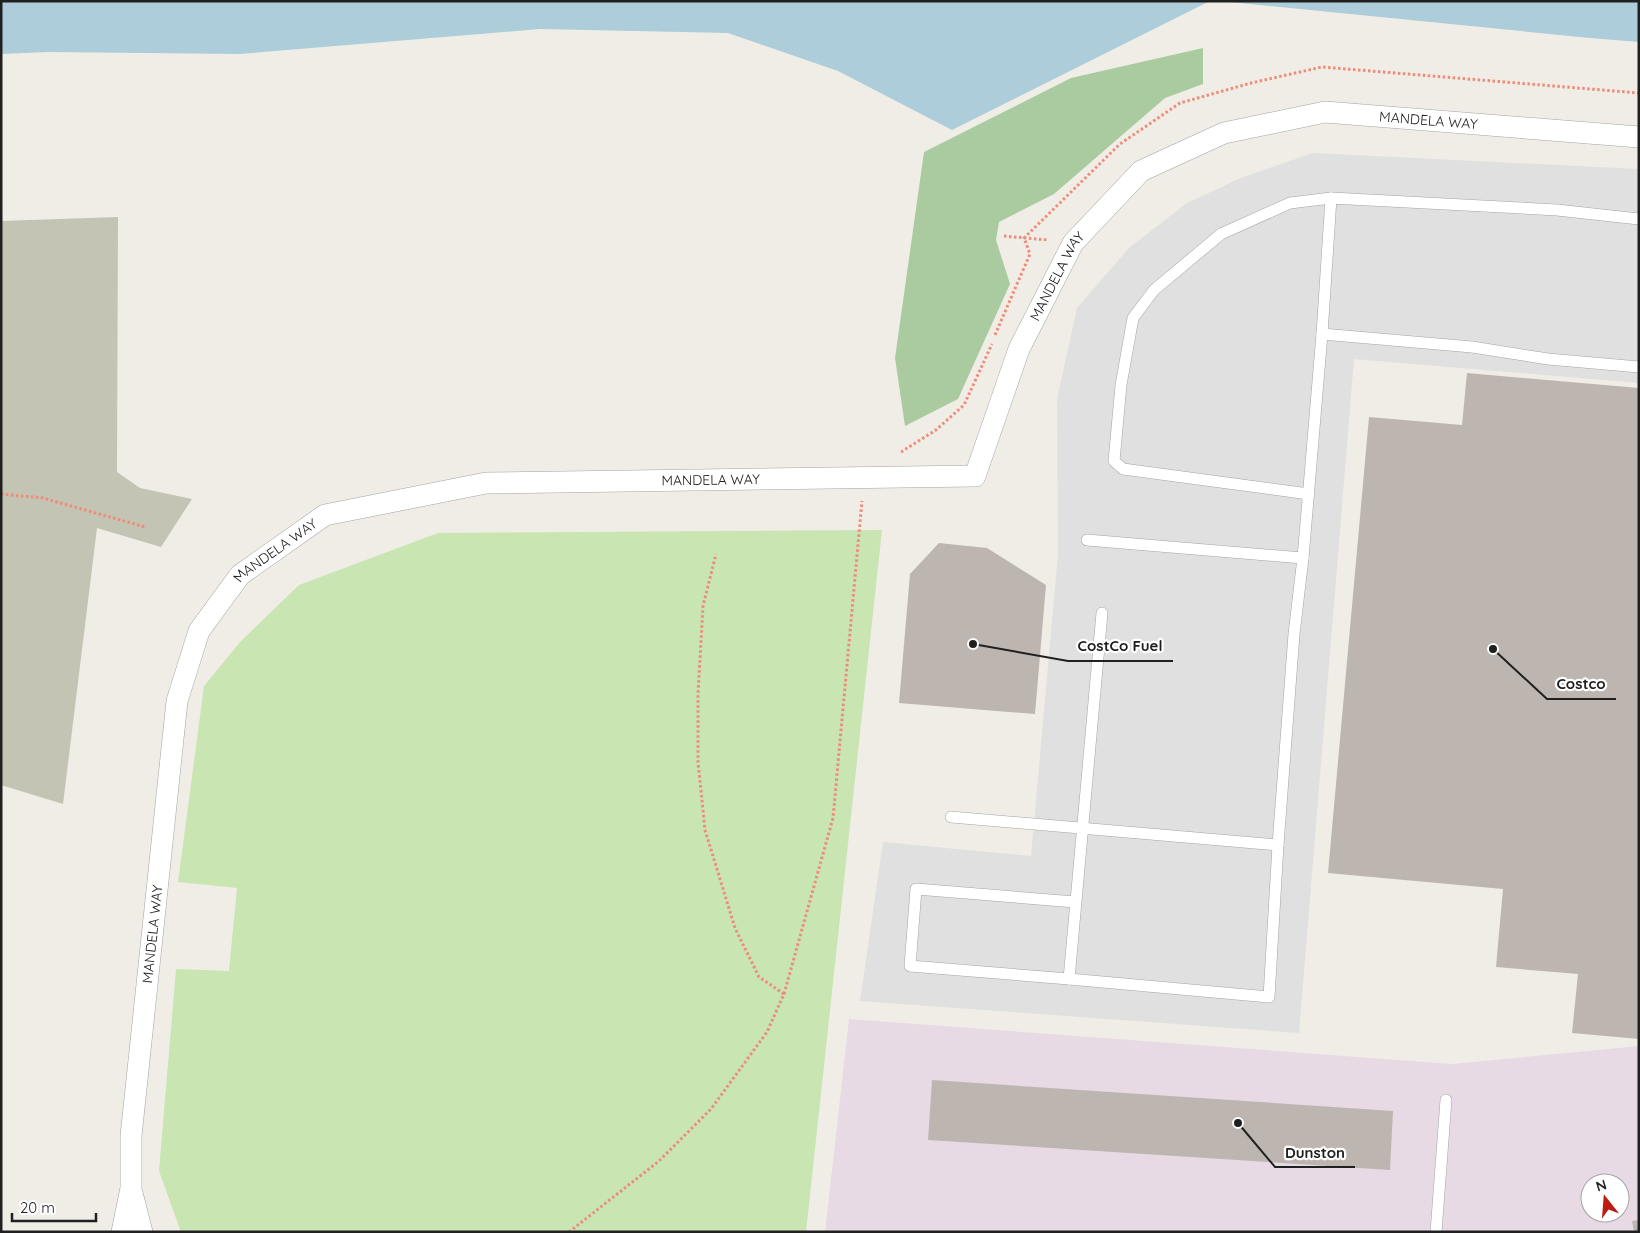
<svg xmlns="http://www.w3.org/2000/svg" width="1640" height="1233" font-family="Quicksand,sans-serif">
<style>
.industrial{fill:#e8dae5;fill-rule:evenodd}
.construction{fill:#c3c4b3}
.grass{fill:#c8e5b2}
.forest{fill:#aacba0}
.parking{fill:#e0e0e0}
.water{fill:#accdd9}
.building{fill:#bdb6b0}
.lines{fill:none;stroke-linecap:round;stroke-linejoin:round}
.lane-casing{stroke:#a4a4a4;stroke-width:12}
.street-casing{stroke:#a4a4a4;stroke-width:22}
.path{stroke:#ee8c7a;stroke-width:3;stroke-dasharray:2.5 2.5;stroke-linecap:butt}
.lane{stroke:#fff;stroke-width:11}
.street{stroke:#fff;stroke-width:21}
.labels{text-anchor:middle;stroke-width:4.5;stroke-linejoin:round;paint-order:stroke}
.street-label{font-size:14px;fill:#202020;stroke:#fff}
.leader{fill:none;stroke:#202020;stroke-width:2}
.callout-dot{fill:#202020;stroke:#fff;stroke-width:2}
.callout-label{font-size:15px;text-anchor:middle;font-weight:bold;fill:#202020;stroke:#fff;stroke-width:4.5;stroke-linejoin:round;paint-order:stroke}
</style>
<rect width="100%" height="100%" fill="#f0ede7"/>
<path class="industrial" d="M 849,1019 L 1452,1064 L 1639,1046 L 1639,1232 L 825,1232 ZM 1590,1183 L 1620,1183 L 1620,1213 L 1590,1213 Z"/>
<polygon class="construction" points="118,217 117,472 140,488 192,499 161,547 97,528 63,804 1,785 1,221"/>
<polygon class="grass" points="882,530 806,1232 181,1232 159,1171 176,969 229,971 237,888 178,882 204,686 241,641 299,585 438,533"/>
<polygon class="forest" points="1203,48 1203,84 1165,98 1054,194 999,222 996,240 1010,284 958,399 905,426 895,358 924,152 1071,78"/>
<polygon class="parking" points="1313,153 1639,169 1639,383 1354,359 1299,1033 860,1001 883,842 1031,856 1058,554 1057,399 1077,308 1129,248 1187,203 1243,177"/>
<g class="water">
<polygon points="1,1 1210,1 952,130 838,71 728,33 540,29 240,54 48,52 1,54"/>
<polygon points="1220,1 1639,1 1639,42 1590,38"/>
</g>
<g class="building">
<polygon points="1467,373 1639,388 1639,1039 1572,1033 1578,974 1496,967 1503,889 1328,873 1369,417 1462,425"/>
<polygon points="939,543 987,548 1046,585 1035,714 899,703 910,574"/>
<polygon points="932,1080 1393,1111 1390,1170 928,1140"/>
<polygon points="1639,1220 1639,1232 1634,1232 1632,1221"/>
</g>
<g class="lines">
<defs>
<g id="lane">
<polyline points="1639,219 1557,210 1331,198 1322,334 1472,347 1548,359 1639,367"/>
<polyline points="1309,494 1123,469 1114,461 1121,385 1133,318 1154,290 1221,234 1290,203 1331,198"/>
<polyline points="1087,540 1303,558"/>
<polyline points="951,817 1278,845 1294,634 1303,558 1322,334"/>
<polyline points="1075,902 916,889 910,966 1069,979 1102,613"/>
<polyline points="1069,979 1269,997 1278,845"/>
<polyline points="1436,1232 1446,1100"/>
</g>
<g id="street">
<polyline points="132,1193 142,1232"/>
<path id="s1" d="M 122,1232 L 131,1188 L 131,1136 L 177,701 L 199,631 L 240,575 L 325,515 L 486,483 L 975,476 L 1019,349 L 1073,243 L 1141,171 L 1224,133 L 1325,112 L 1639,137"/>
</g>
</defs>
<use href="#lane" class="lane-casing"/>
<use href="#street" class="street-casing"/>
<g class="path">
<polyline points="1004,236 1048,240"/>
<polyline points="995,335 1030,254 1024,238 1120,144 1180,103 1251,83 1322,67 1639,93"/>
<polyline points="901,452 936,430 964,405 992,344"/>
<polyline points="1,494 43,498 145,527"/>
<polyline points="784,994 833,818 862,501"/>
<polyline points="569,1232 659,1161 711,1109 767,1032 784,994 759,977 735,928 705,830 698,762 698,694 703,606 716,554"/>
</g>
<use href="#lane" class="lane"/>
<use href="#street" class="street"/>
</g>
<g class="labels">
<g class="street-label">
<text dy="5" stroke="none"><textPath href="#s1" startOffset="2085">MANDELA WAY</textPath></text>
<text dy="5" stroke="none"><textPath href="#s1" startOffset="1651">MANDELA WAY</textPath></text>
<text dy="5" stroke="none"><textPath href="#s1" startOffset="1170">MANDELA WAY</textPath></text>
<text dy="5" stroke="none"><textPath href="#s1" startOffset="720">MANDELA WAY</textPath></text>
<text dy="5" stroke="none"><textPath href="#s1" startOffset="300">MANDELA WAY</textPath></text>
</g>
</g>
<path class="leader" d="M973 644L1068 661H1173M1493 649L1547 699H1616M1238 1123L1275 1167H1355"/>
<g class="callout-dot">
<circle cx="973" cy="644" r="5"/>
<circle cx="1493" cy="649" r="5"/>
<circle cx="1238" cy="1123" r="5"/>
</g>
<g class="callout-label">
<text x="1120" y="651">CostCo Fuel</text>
<text x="1581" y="689">Costco</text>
<text x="1315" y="1158">Dunston</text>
</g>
<rect width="1640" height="1233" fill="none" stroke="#202020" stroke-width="5"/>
<g transform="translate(1605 1198) rotate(343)"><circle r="24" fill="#ffffff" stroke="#a6a6a6"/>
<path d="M0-4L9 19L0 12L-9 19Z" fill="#be1b12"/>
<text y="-8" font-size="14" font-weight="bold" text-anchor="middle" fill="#202020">N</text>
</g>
<path d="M12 1213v8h84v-8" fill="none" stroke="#202020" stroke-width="2.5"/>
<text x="20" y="1213" font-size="15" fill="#202020" stroke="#ffffff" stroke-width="4" paint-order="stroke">20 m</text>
</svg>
